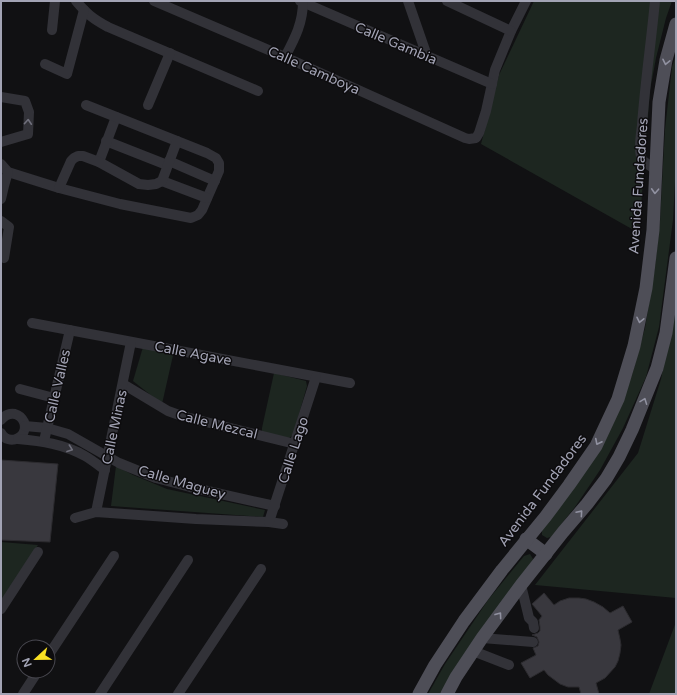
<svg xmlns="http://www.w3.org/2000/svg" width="677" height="695" font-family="'Varela Round',sans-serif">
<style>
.green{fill:#1d2620}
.building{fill:#39383e;stroke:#2c2b2f}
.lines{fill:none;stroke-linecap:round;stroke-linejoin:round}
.minor{stroke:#323238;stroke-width:10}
.major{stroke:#4e4e57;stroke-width:13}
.oneway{stroke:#9192a1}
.oneway2{stroke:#70707c}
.labels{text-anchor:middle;stroke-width:3;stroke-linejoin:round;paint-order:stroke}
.street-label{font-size:14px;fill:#a2a3b4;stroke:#0d0c0e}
</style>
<rect width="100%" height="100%" fill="#111113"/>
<g class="green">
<polygon points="534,1 672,1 666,18 656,58 650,90 639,233 481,144 499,75"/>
<polygon points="676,55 676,163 673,220 659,327 646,377 623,428 600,470 575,507 551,537 547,538 542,535 542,529 611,426 632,375 645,328 655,267 660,221 665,129 672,67"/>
<polygon points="676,303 676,598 535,585 638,453 661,379"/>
<polygon points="143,347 174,351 162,404 133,381"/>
<polygon points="274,373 306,381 307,386 293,435 289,438 262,432 262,428"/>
<polygon points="116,466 133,475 167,489 265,510 263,517 111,506"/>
<polygon points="1,542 38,545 1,601"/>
<polygon points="530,554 533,559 531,566 443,694 428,694 445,664 488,600 524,556"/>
<polygon points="676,622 676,694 649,694"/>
</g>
<g class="building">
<polygon points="1,460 58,464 50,542 1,540"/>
<polygon points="544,593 554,605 560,601 569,598 579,598 586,599 594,602 603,607 610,613 623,606 632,622 618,630 620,639 621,645 620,653 618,661 615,667 605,678 596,683 599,694 581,694 579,687 568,687 560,684 548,675 544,670 530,678 521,663 536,655 533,648 538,646 539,642 537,637 532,635 538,633 540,631 540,627 539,620 542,616 532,604"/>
</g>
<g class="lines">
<g class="minor">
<path d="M 76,1 C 87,14 93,19 108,27 L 258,91"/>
<polyline points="154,1 285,57 465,138 469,139 476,138 479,133 486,111 495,70 511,31 526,1"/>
<polyline points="300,1 492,84"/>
<polyline points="408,1 427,56"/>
<polyline points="447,1 511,31"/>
<path d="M 655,1 C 651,43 645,84 642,125 C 641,134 638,151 642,159 C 644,162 653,168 656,170"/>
<polyline points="52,30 55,1"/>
<path d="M 285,57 C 295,38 303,23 303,1"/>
<polyline points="45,64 67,74 84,10"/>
<polyline points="1,97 25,101 29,112 28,134 1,142"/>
<polyline points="148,105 170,53"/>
<polyline points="106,141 167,165"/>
<polyline points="169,161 215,181"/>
<polyline points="99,162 116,117"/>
<polyline points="1,164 8,172 59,188 120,204 191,218 198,215 202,210 219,171 219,163 216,158 207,153 86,105"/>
<polyline points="162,181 207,198"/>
<polyline points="59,188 71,161 74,158 78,156 83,156 99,162 139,184 148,185 156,184 162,181 177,141"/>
<polyline points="1,199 4,186 8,172"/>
<polyline points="1,221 9,227 4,258"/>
<polyline points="32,323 350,383"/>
<polyline points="123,384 168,411 182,416 295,444"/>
<polyline points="20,389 54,398"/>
<path d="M 1,420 C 5,415 9,413 15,414 C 19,415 22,418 24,422 C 29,437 9,447 1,433"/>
<polyline points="25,426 47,428 68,434 119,463 156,478 190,487 275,506"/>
<path d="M 18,439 C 41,441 64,444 85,456 C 92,460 98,465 105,470"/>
<polyline points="44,441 70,330"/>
<polyline points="96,512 131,342"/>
<polyline points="75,518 96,512 196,519 269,522 283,524"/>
<polyline points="269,522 316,377"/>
<polyline points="521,585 529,618 533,622 534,628"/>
<polyline points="1,609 38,552"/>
<polyline points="482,638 533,642"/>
<polyline points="473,651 509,665"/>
<polyline points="48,656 114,556"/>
<polyline points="23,694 38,671"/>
<polyline points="100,694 188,560"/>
<polyline points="178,694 261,569"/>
</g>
<g class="major">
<polyline points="526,539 546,554"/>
<polyline points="419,694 435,665 464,621 502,570 546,516 569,485 596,446 618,399 634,346 646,288 653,230 659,102 666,60 676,24"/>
<polyline points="447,694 456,677 482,638 521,585 563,532 587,504 606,479 619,457 632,430 657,368 666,333 676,258"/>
</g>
</g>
<defs><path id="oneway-chevron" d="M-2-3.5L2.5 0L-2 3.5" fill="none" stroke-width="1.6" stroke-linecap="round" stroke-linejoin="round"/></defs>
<g class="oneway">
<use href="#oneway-chevron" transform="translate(666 62) rotate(102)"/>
<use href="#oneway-chevron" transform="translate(655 191) rotate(93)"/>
<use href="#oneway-chevron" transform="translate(640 320) rotate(102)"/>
<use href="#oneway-chevron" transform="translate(644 401) rotate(-69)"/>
<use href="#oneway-chevron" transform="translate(598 442) rotate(117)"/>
<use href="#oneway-chevron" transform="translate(580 513) rotate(-49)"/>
<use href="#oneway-chevron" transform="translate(499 615) rotate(-54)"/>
</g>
<g class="oneway2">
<use href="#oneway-chevron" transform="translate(28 122) rotate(-86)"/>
<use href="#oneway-chevron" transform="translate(70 449) rotate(20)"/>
</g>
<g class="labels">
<g class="street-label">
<text transform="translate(396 43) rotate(23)" y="5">Calle Gambia</text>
<text transform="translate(314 70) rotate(24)" y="5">Calle Camboya</text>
<text transform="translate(638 186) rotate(-86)" y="5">Avenida Fundadores</text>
<text transform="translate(193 353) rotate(11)" y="5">Calle Agave</text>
<text transform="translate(57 386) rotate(-77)" y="5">Calle Valles</text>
<text transform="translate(217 424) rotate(14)" y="5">Calle Mezcal</text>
<text transform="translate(114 427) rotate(-78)" y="5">Calle Minas</text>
<text transform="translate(293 450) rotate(-72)" y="5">Calle Lago</text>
<text transform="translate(182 482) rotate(16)" y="5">Calle Maguey</text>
<text transform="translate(542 490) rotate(-53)" y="5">Avenida Fundadores</text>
</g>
</g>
<rect width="677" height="695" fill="none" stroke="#a2a3b4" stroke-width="4"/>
<g transform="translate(36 659) rotate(248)"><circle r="19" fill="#0d0c0e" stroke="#494850"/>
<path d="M0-3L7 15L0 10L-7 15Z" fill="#f9e023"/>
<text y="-6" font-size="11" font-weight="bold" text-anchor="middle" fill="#a2a3b4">N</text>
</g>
</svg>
